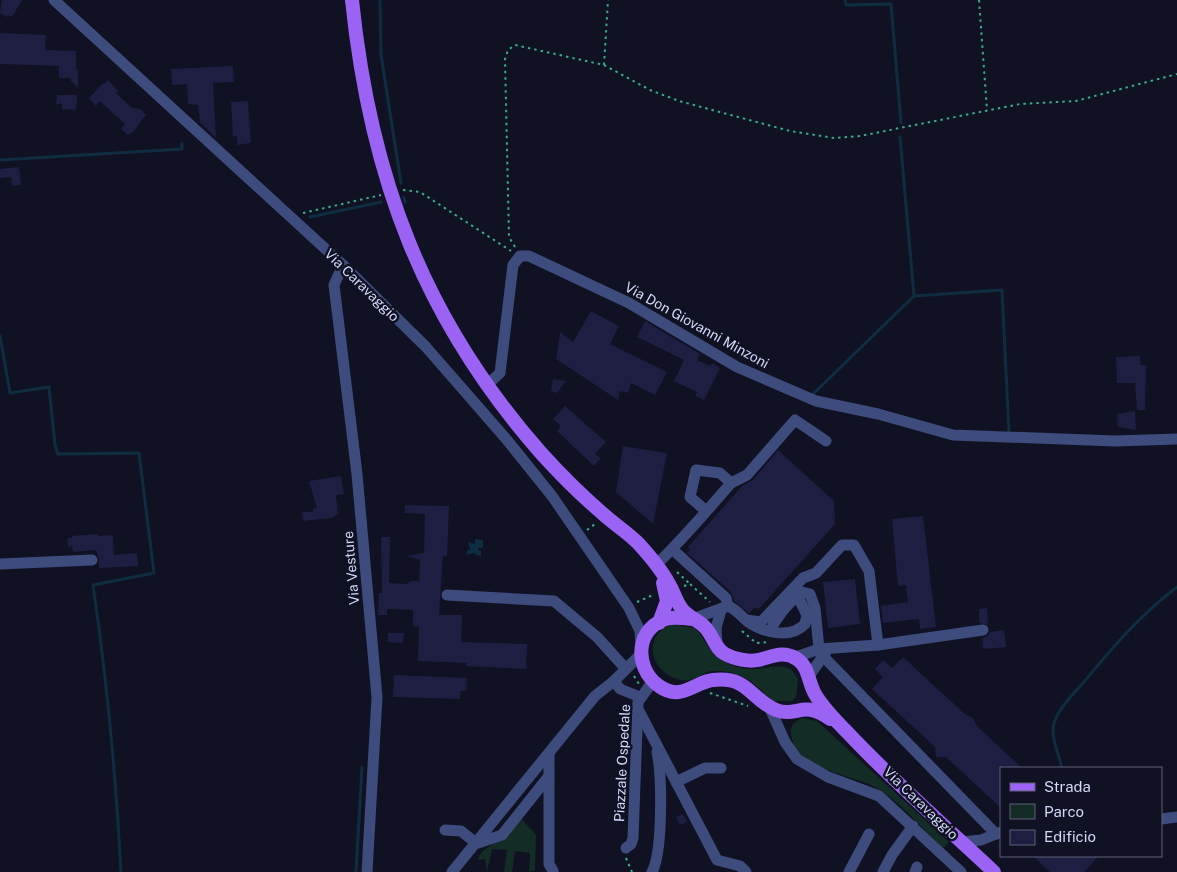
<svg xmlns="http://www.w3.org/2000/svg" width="1177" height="872" font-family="'Public Sans',sans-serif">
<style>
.green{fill:#132c25}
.water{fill:#0f2d41}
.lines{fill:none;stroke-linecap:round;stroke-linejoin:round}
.stream{stroke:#0f2d41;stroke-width:3}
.building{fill:#1d1e42}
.path{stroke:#38ac89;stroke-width:2;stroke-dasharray:2.5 4;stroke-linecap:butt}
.minor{stroke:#3e4b7d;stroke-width:11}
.major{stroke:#9b63f3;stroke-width:14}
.labels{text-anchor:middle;stroke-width:5;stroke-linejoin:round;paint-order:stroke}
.street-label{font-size:14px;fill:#d4d9fc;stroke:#101122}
</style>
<rect width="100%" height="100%" fill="#101122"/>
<g class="green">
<path d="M 673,624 L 695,628 C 706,640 710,655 725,662 C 733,666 742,669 751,669 C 769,670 789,657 798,680 L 796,697 L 792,701 L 774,701 C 761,693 755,681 741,676 C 732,673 723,670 714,671 C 705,671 699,678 689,680 C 669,683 647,662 654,641 C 657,632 664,627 673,624 Z"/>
<path d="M 802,718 L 817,721 L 949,842 L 943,848 C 922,828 900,802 875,787 C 850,774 791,769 791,731 C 792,723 795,721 802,718 Z"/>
<path d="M 520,817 L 536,835 L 535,870 L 529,872 L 530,853 L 515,851 L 512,872 L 504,872 L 507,850 L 492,849 L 487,872 L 485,859 L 478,860 C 482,847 491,847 501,839 C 508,834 515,824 520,817 Z"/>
</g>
<polygon class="water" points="475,539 483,540 483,548 478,548 478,550 481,551 481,556 476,555 475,553 467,555 467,550 470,550 468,542 475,544"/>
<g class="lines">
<g class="stream">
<polyline points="380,0 381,55 401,183"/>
<polyline points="845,0 846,5 891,4 901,123"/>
<polyline points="0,160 182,149 182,143"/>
<polyline points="404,197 405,202"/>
<polyline points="310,217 381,202"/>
<polyline points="914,296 1002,290 1009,433"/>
<path d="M 0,336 L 10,393 L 49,387 L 55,445 L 58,454 L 139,453 L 154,573 L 93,585 C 107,681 116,776 121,872"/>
<polyline points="812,395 914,296 900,137"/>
<path d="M 1062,768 C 1059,755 1050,736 1054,723 C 1059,708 1073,694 1083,683 C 1112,648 1141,614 1177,587"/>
<polyline points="356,872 362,767"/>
</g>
</g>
<g class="building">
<polygon points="2,0 22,0 12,17 9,15 7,17 0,13"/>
<polygon points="0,33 46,35 45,50 76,51 76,72 78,69 78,88 71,81 71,78 59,78 59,66 0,64"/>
<polygon points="233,66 234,82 213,83 216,138 200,122 198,105 188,104 187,84 172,85 171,69"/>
<polygon points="108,80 118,91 116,93 132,108 140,109 146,115 133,132 128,135 121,129 125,124 100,101 96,106 89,98 103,83 104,84"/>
<polygon points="57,95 77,95 76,110 62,109 62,104 56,104"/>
<polygon points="248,101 251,143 237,145 237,136 233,137 231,102"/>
<polygon points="19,167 21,185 12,186 11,177 0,178 0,169"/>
<polygon points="591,311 619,326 610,344 667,372 655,395 631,383 628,393 620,391 618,400 556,359 560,332 573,342"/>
<polygon points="645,321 700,354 697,360 710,366 712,363 720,368 704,400 695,396 697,392 674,381 684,360 637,337"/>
<polygon points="1140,356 1141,365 1146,365 1145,410 1137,410 1135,383 1117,383 1116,357"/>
<polygon points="553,379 566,381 557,393 551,391"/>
<polygon points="565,406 606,442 595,454 601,458 594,466 557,431 561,426 553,419"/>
<polygon points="1135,411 1136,430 1118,427 1117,414"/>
<polygon points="623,446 667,453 653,524 616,492"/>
<polygon points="778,450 834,501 835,524 758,610 755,607 749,613 734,601 731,592 687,553 690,550 688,547 742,486 753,480"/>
<polygon points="341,476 344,494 336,495 338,514 331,518 303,521 302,512 313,512 313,509 317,508 309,481"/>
<polygon points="405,505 449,506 447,556 443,556 439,615 462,615 461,642 527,644 526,669 466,666 467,663 418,661 419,627 413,626 413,610 387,609 387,615 378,615 379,593 382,593 381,537 390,537 389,583 406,584 411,581 419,581 420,560 406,556 424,553 425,514 405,513"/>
<polygon points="923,516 936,627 920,629 919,619 883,623 881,606 908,602 906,585 898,586 892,519"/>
<polygon points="98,534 98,536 113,535 114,555 137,553 138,566 99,568 99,559 96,550 73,552 72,546 68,547 67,538 72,538 72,536"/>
<polygon points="855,579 860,624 828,628 823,582"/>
<polygon points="987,608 988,625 980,623 979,618 979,609"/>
<polygon points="1004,630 1006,647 983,649 982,638 987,636 990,632"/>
<polygon points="388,633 404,633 403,643 388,642"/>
<polygon points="903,657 966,715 973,718 977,726 1022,768 1001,768 1001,808 946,757 936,757 935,747 872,689 883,677 875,669 883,660 892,668"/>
<polygon points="394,675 467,678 466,691 461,691 460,699 393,697"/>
<polygon points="683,814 687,822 680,825 676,817"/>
<polygon points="1033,856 1099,856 1084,872 1050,872"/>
</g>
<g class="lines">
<g class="path">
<polyline points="979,0 987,110"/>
<polyline points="604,65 608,0"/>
<polyline points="403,190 420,192 511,251"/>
<polyline points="303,213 381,195"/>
<polyline points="515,247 509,237 505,59 508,50 515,45 604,65 650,90 679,101 790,131 834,138 860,136 1020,104 1076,101 1177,74"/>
<polyline points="587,530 595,524"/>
<polyline points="677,572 690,584"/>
<polyline points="684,586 690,584 710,602"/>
<polyline points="637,602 653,595"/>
<polyline points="742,631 756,643 770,642"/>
<polyline points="634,676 639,684"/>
<polyline points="710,693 748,706"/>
<polyline points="626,858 632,872"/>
</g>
<g class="minor">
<polyline points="54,0 343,265 426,347 507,440 552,496 629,608 640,631 641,646"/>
<polyline points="343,265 334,285 357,474 377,697 367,872"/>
<polyline points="487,385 500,373 513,265 520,256 529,256 629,303 737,367 816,401 878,414 953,435 1115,441 1177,439"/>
<polyline points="731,483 747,475 795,420 826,441"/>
<polyline points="672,549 726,598 728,606"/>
<polyline points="0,564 92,560"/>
<path d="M 656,565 C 683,539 707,511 731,483 L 720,473 L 696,470 L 690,497 L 706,511"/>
<polyline points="447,595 554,601 597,637 626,669"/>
<path d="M 693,619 L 728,606 C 736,609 741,616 747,621 C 762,632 790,640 805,624 L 807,615 L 800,601"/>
<polyline points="746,620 761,622 803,578 816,573 842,545 854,545 869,571 878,645"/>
<path d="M 773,625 C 782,611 789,602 802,592 L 810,594 L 815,608 L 819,649"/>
<polyline points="717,643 716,628 721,610"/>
<polyline points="817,650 996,834"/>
<polyline points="790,656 796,657 819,649 878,645 983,630"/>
<polyline points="809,676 826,652"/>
<polyline points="614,681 620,689 640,697"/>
<polyline points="769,706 785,742 797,759 828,777 879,796 961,872"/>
<polyline points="638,709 717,860 740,866 746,872"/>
<polyline points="549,754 549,864 553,871"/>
<polyline points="676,782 705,768 721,768"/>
<polyline points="1161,819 1177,817"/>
<polyline points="445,830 461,831 476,843"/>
<polyline points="962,842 981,840 1001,832"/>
<polyline points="478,843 502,835 549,776"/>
<polyline points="626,848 631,844 633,838 638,702 653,681"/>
<polyline points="452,872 595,696 614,681 640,655"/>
<path d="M 652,872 C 663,852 662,775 657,752"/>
<polyline points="849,872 869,834"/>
<polyline points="883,872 892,855 913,826"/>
<polyline points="915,872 917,867"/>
</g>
<g class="major">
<path d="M 352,0 C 370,176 423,319 541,453 C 560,474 581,495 602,513 C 614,524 627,532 638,543 C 649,555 661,569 669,584 C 674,592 676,602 682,609 C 690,619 702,621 708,631 C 714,639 716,649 725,654 C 734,659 749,662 758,660 C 772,657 783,650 797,659 C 809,667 808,682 815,694 C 823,708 837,722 848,733 C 894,782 945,826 994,872"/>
<path d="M 693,619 C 685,618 677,617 670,618 C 635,625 633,668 659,686 C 681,702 694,682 713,680 C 749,676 750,699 776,710 C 797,718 803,699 830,719"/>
<polyline points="659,623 667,601 663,583"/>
</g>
</g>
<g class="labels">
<g class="street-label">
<text transform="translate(362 285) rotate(44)" y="5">Via Caravaggio</text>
<text transform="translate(697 325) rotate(29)" y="5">Via Don Giovanni Minzoni</text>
<text transform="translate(351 568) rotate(-95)" y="5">Via Vesture</text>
<text transform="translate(622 763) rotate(-87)" y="5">Piazzale Ospedale</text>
<text transform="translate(921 803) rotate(44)" y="5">Via Caravaggio</text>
</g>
</g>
<rect x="1000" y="767" width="162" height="90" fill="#101122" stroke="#5e6179"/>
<rect x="1010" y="783" width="25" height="8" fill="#9b63f3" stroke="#5e6179"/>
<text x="1044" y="792" font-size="15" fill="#d4d9fc">Strada</text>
<rect x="1010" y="804" width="25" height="15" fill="#132c25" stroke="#5e6179"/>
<text x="1044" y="817" font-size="15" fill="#d4d9fc">Parco</text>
<rect x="1010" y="830" width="25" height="15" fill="#1d1e42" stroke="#5e6179"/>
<text x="1044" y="842" font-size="15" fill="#d4d9fc">Edificio</text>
</svg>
